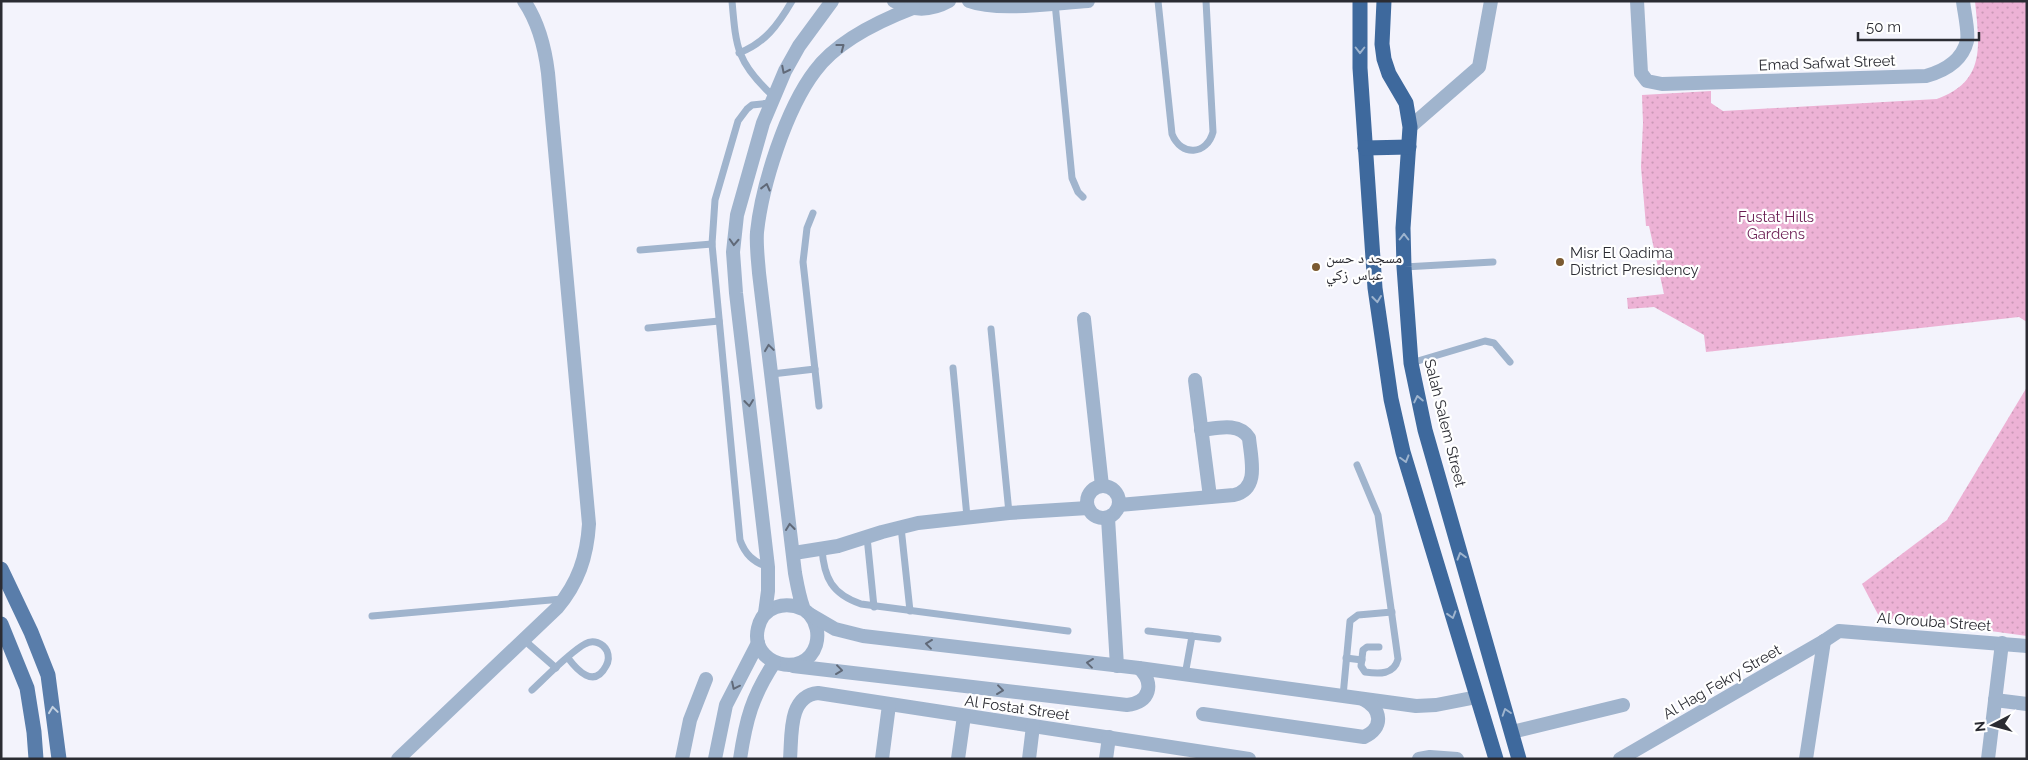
<svg xmlns="http://www.w3.org/2000/svg" width="2028" height="760" font-family="Raleway,'Noto Naskh Arabic',sans-serif">
<style>
.park{fill:url(#park-dots)}
.lines{fill:none;stroke-linecap:round;stroke-linejoin:round}
.lane{stroke:#a0b4cd;stroke-width:7}
.street{stroke:#a0b4cd;stroke-width:14}
.primary{stroke:#597daa;stroke-width:15}
.highway{stroke:#3e699d;stroke-width:15}
.oneway{stroke:#606978}
.oneway2{stroke:#9eb4ce}
.oneway3{stroke:#c5d2e1}
.poi-dot{fill:#7b5a31;stroke:#fff;stroke-width:2}
.labels{text-anchor:middle;stroke-width:4.5;stroke-linejoin:round;paint-order:stroke}
.street-label{font-size:15px;fill:#2b2c33;stroke:#fff}
.park-label{font-size:15px;fill:#6b1e53;stroke:#fff}
.poi-label{font-size:15px;fill:#2b2c33;stroke:#fff;text-anchor:start}
</style>
<defs>
<pattern id="park-dots" width="8" height="8" patternUnits="userSpaceOnUse" patternTransform="scale(1.25)"><rect width="8" height="8" fill="#edb2d5"/><path d="M2 2h.1M6 6h.1" fill="none" stroke="#cb99b7" stroke-width="1.8" stroke-linecap="round"/></pattern>
</defs>
<rect width="100%" height="100%" fill="#f3f3fc"/>
<g class="park">
<path d="M 1975,1 L 2027,1 L 2027,322 L 2019,317 L 1706,352 L 1704,335 L 1654,307 L 1628,309 L 1627,298 L 1664,294 L 1649,226 L 1646,226 L 1641,167 L 1643,123 L 1642,95 L 1711,91 L 1711,103 L 1723,111 L 1937,99 C 1987,81 1979,44 1975,1 Z"/>
<polygon points="2027,387 2027,636 1896,618 1882,622 1862,584 1947,520"/>
</g>
<g class="lines">
<g class="lane">
<path d="M 732,1 C 736,48 737,63 773,96"/>
<path d="M 1158,1 L 1172,134 C 1181,157 1207,155 1213,132 L 1206,1"/>
<polyline points="1055,3 1072,178 1078,192 1083,197"/>
<path d="M 739,53 C 765,43 778,25 792,1"/>
<polyline points="813,213 807,228 803,262 819,406"/>
<polyline points="640,250 712,244"/>
<polyline points="1404,267 1493,262"/>
<polyline points="648,328 719,321"/>
<polyline points="991,329 1009,513"/>
<polyline points="1411,363 1485,341 1494,343 1510,362"/>
<polyline points="953,368 967,517"/>
<polyline points="772,374 815,369"/>
<path d="M 1357,465 L 1378,515 L 1398,659 C 1394,675 1379,674 1365,672 L 1361,666 L 1363,650 L 1367,647 L 1379,647"/>
<polyline points="901,527 910,611"/>
<polyline points="867,537 874,607"/>
<path d="M 822,549 C 824,578 832,594 861,604 L 1068,631"/>
<path d="M 768,567 C 753,562 745,554 740,540 L 712,244 L 715,200 L 738,121 L 747,109 L 752,105 L 770,103"/>
<polyline points="372,616 562,599"/>
<polyline points="1148,631 1218,639"/>
<polyline points="524,640 556,668"/>
<polyline points="1346,658 1362,660"/>
<polyline points="1185,675 1192,636"/>
<path d="M 532,690 C 546,677 570,652 585,644 C 593,639 603,643 607,651 C 609,656 609,661 606,666 C 594,689 577,670 568,658"/>
<polyline points="1343,696 1350,621 1358,615 1392,612"/>
</g>
<g class="street">
<path d="M 894,1 C 912,11 931,11 949,1"/>
<path d="M 969,1 C 998,12 1055,3 1088,1"/>
<path d="M 1637,1 L 1641,73 L 1647,81 L 1662,84 L 1926,76 C 1944,71 1962,61 1967,41 C 1969,32 1964,11 1963,1"/>
<polyline points="1410,127 1479,67 1491,1"/>
<polyline points="1084,319 1102,486"/>
<polyline points="1195,380 1210,497"/>
<circle cx="1103" cy="502" r="16"/>
<path d="M 1119,505 L 1234,495 C 1260,489 1251,459 1249,438 C 1239,422 1218,428 1201,430"/>
<polyline points="1108,518 1117,666"/>
<polyline points="794,553 838,546 882,532 918,523 1009,513 1088,508"/>
<path d="M 803,609 C 785,601 763,606 758,628 C 749,665 805,680 816,645 C 819,635 817,623 810,615 C 808,612 804,611 803,607 C 799,596 797,584 795,573 L 759,273 C 758,260 756,245 757,232 C 762,185 786,109 815,71 C 837,41 879,21 913,8"/>
<polyline points="765,613 768,591 768,567 736,293 733,252 737,215 763,123 785,71 799,46 832,1"/>
<polyline points="811,615 835,629 863,636 1139,668 1416,706 1436,705 1477,697"/>
<path d="M 793,666 L 1127,705 C 1150,703 1155,683 1139,668"/>
<polyline points="1995,700 2027,704"/>
<path d="M 1203,714 L 1364,737 C 1384,728 1382,709 1363,699"/>
<polyline points="1512,732 1623,705"/>
<path d="M 398,759 L 557,608 C 578,583 587,557 589,524 L 548,73 C 545,48 539,23 524,1"/>
<polyline points="682,759 690,720 706,679"/>
<polyline points="715,759 726,705 758,643"/>
<path d="M 740,759 C 746,719 752,697 774,663"/>
<path d="M 790,759 C 792,735 788,696 818,693 L 1249,759"/>
<polyline points="882,759 889,705"/>
<polyline points="958,759 964,716"/>
<polyline points="1029,759 1033,726"/>
<polyline points="1106,759 1109,737"/>
<polyline points="1419,759 1430,757 1457,759"/>
<polyline points="1620,759 1824,641 1839,631 2027,646"/>
<polyline points="1806,759 1824,641"/>
<polyline points="1988,759 2002,643"/>
</g>
<g class="primary">
<polyline points="1,569 31,632 48,675 59,759"/>
<polyline points="1,624 27,688 34,732 36,759"/>
</g>
<g class="highway">
<polyline points="1360,1 1360,68 1375,288 1391,399 1403,452 1496,759"/>
<polyline points="1384,1 1382,44 1384,59 1389,74 1406,103 1410,127 1403,228 1404,267 1411,363 1425,430 1519,759"/>
<polyline points="1365,148 1409,147"/>
</g>
</g>
<defs><path id="oneway-chevron" d="M-2-3.5L2.5 0L-2 3.5" fill="none" stroke-width="1.6" stroke-linecap="round" stroke-linejoin="round" transform="scale(1.25)"/></defs>
<g class="oneway">
<use href="#oneway-chevron" transform="translate(841 47) rotate(-37)"/>
<use href="#oneway-chevron" transform="translate(785 70) rotate(117)"/>
<use href="#oneway-chevron" transform="translate(766 187) rotate(-76)"/>
<use href="#oneway-chevron" transform="translate(734 242) rotate(93)"/>
<use href="#oneway-chevron" transform="translate(769 348) rotate(-98)"/>
<use href="#oneway-chevron" transform="translate(749 403) rotate(83)"/>
<use href="#oneway-chevron" transform="translate(790 527) rotate(-97)"/>
<use href="#oneway-chevron" transform="translate(929 644) rotate(-173)"/>
<use href="#oneway-chevron" transform="translate(1090 663) rotate(-173)"/>
<use href="#oneway-chevron" transform="translate(839 670) rotate(7)"/>
<use href="#oneway-chevron" transform="translate(735 686) rotate(116)"/>
<use href="#oneway-chevron" transform="translate(1000 690) rotate(7)"/>
</g>
<g class="oneway2">
<use href="#oneway-chevron" transform="translate(1360 50) rotate(90)"/>
<use href="#oneway-chevron" transform="translate(1404 237) rotate(-90)"/>
<use href="#oneway-chevron" transform="translate(1377 299) rotate(83)"/>
<use href="#oneway-chevron" transform="translate(1418 399) rotate(-102)"/>
<use href="#oneway-chevron" transform="translate(1405 459) rotate(74)"/>
<use href="#oneway-chevron" transform="translate(1461 556) rotate(-106)"/>
<use href="#oneway-chevron" transform="translate(1452 615) rotate(73)"/>
<use href="#oneway-chevron" transform="translate(1506 712) rotate(-108)"/>
</g>
<use class="oneway3" href="#oneway-chevron" transform="translate(53 710) rotate(-98)"/>
<g class="poi-dot">
<circle cx="1560" cy="262" r="5"/>
<circle cx="1316" cy="267" r="5"/>
</g>
<g class="labels">
<g class="street-label">
<text transform="translate(1827 63) rotate(-2)" y="5">Emad Safwat Street</text>
<text transform="translate(1445 423) rotate(76)" y="5">Salah Salem Street</text>
<text transform="translate(1934 622) rotate(4)" y="5">Al Orouba Street</text>
<text transform="translate(1722 682) rotate(-30)" y="5">Al Hag Fekry Street</text>
<text transform="translate(1017 708) rotate(8)" y="5">Al Fostat Street</text>
</g>
<g class="park-label">
<text x="1776" y="222">Fustat Hills<tspan x="1776" dy="17">Gardens</tspan></text>
</g>
<g class="poi-label">
<text x="1570" y="258">Misr El Qadima<tspan x="1570" dy="17">District Presidency</tspan></text>
<text x="1326" y="263">مسجد د حسن<tspan x="1326" dy="17">عباس زكي</tspan></text>
</g>
</g>
<rect width="2028" height="760" fill="none" stroke="#2b2c33" stroke-width="5"/>
<g transform="translate(1993 725) rotate(264)" stroke="#ffffff" stroke-width="4" paint-order="stroke">
<path d="M0-4L9 19L0 12L-9 19Z" fill="#2b2c33"/>
<text y="-8" font-size="14" font-weight="bold" text-anchor="middle" fill="#2b2c33">N</text>
</g>
<path d="M1858 32v8h121v-8" fill="none" stroke="#2b2c33" stroke-width="2.5"/>
<text x="1866" y="32" font-size="15" fill="#2b2c33" stroke="#ffffff" stroke-width="4" paint-order="stroke">50 m</text>
</svg>
